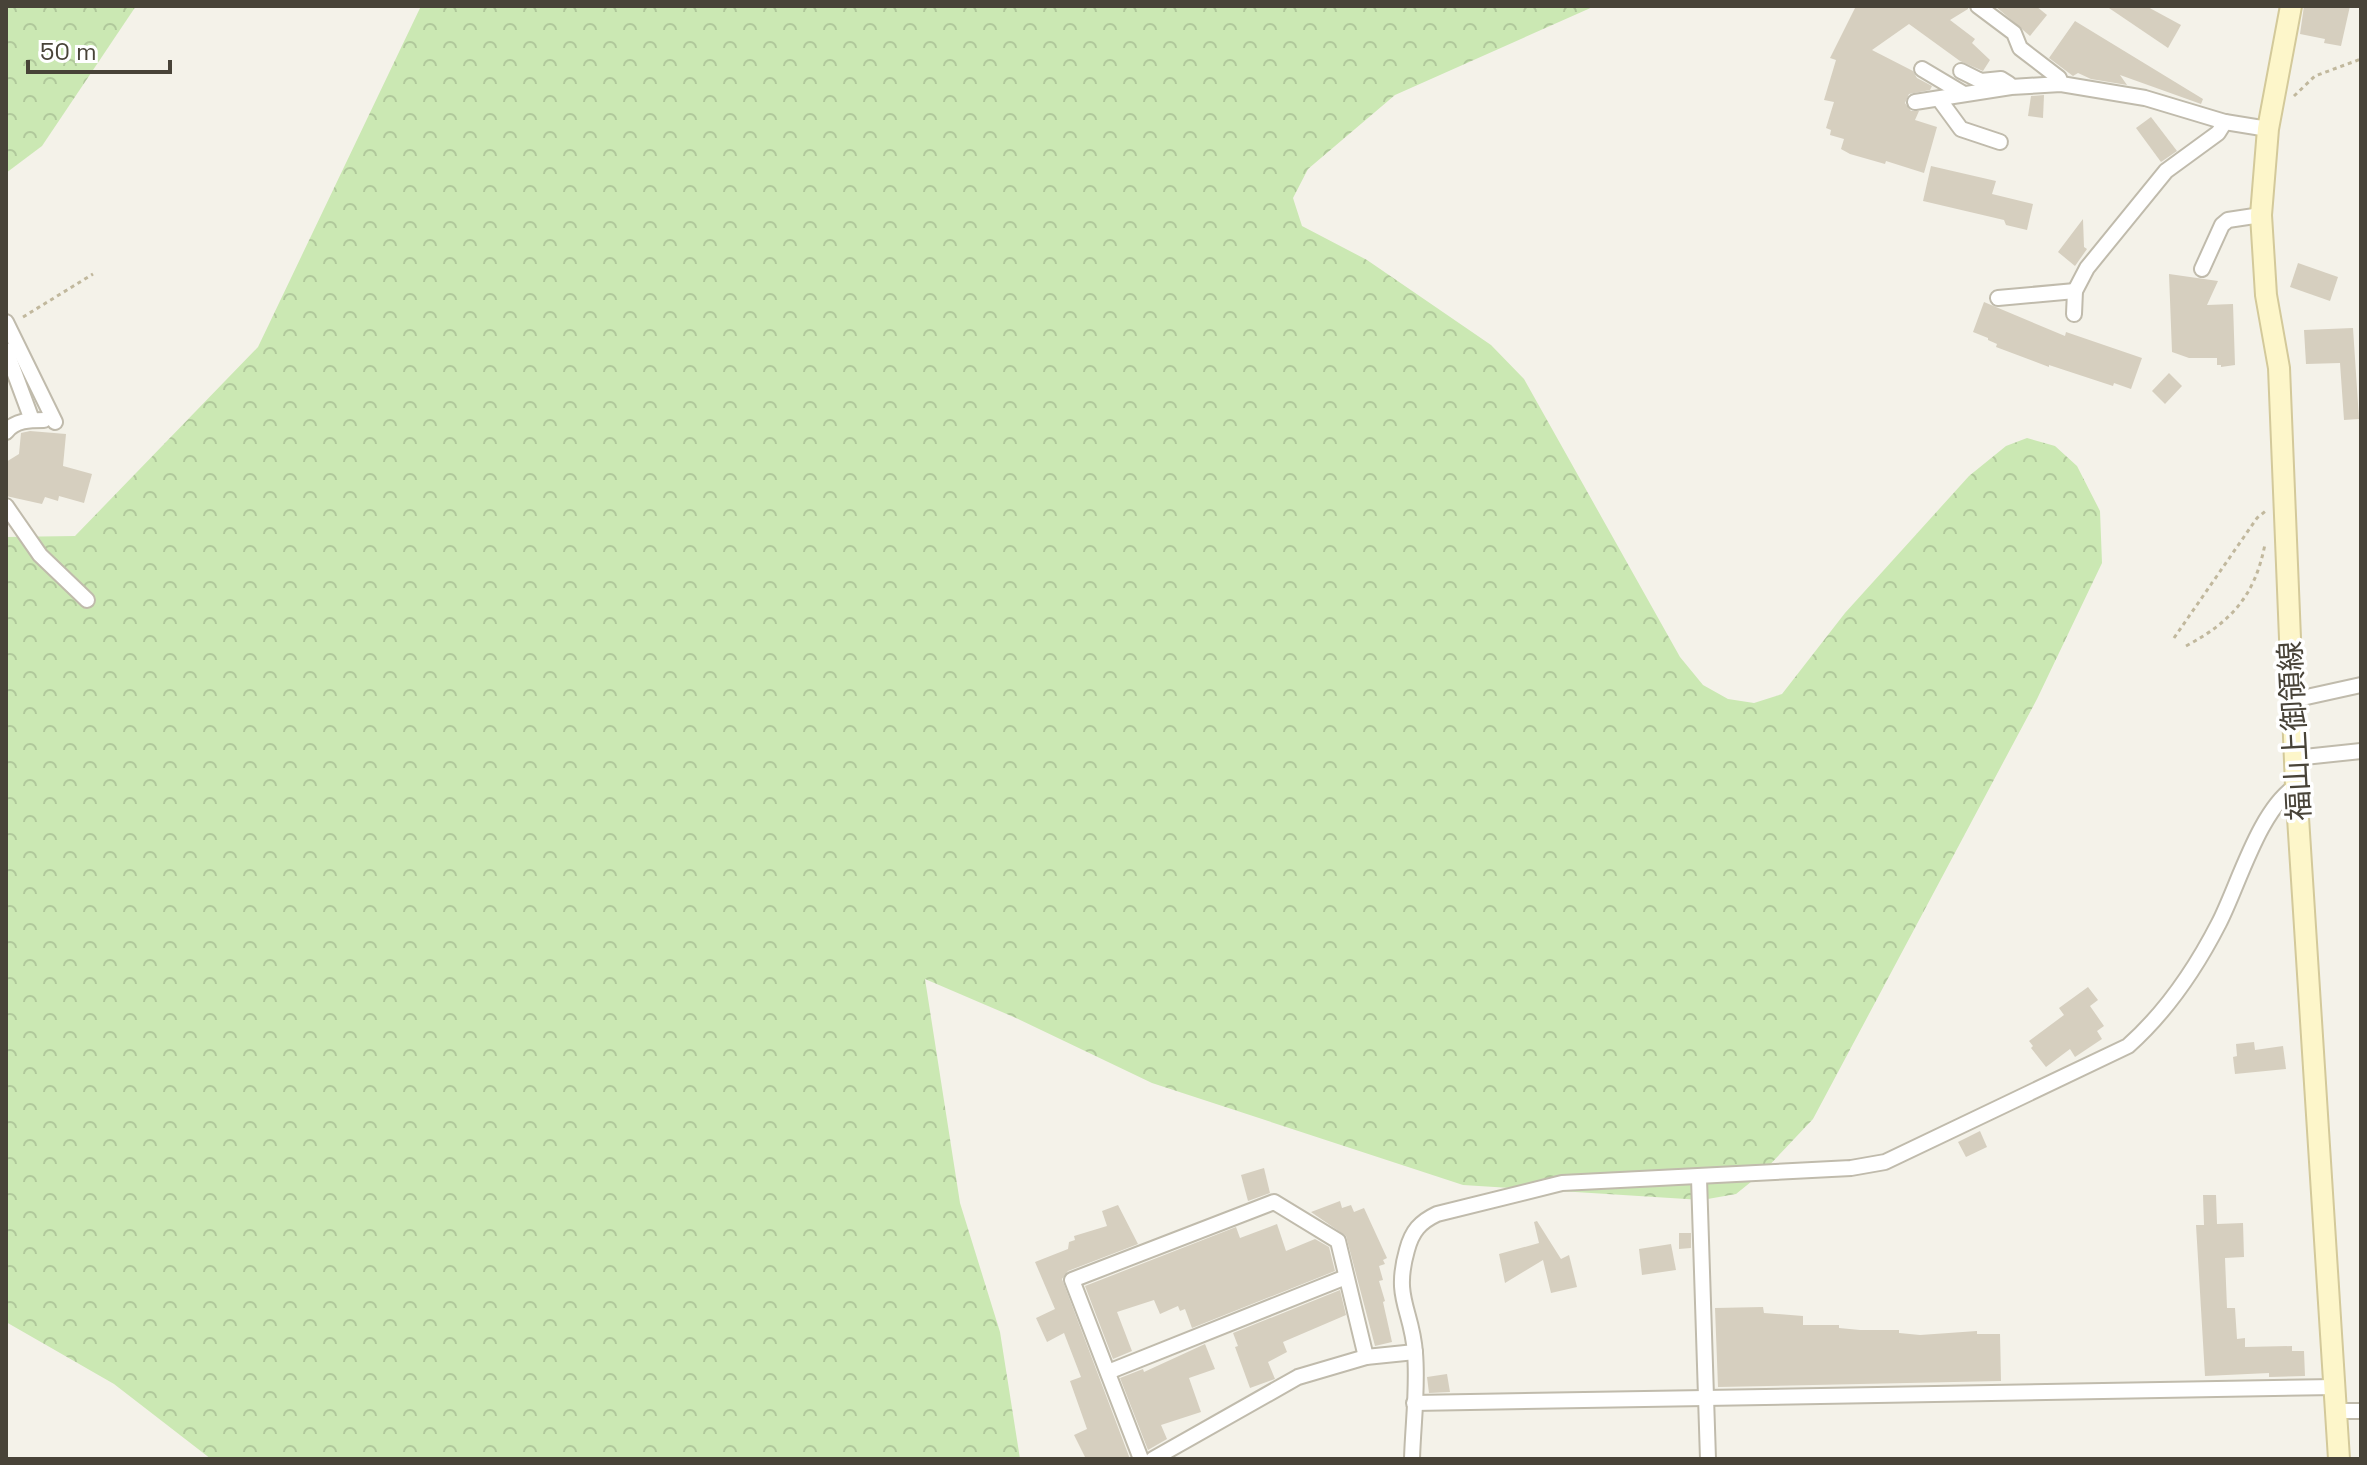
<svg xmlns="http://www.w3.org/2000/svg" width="2367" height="1465" font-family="'Space Grotesk','Noto Sans JP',sans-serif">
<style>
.forest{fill:url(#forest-crowns)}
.building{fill:#d6cfbf}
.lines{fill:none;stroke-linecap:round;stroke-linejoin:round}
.minor-casing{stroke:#c0bbac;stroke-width:18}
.secondary-casing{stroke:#d3c99a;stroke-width:24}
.path{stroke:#c1b89d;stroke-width:3;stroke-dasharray:4 4;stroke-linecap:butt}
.minor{stroke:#fff;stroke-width:14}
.secondary{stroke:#fdf6ca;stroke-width:20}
.labels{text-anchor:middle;stroke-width:7;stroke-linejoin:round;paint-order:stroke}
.street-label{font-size:30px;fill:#484338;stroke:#fff}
</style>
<defs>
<pattern id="forest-crowns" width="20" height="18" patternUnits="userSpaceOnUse" patternTransform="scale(2)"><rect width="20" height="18" fill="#cbe8b3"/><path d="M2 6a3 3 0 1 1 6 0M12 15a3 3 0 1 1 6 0" fill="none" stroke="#b0c89b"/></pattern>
</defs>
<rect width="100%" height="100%" fill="#f4f2e9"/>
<g class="forest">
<polygon points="6,6 136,6 42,146 6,173"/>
<polygon points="421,6 1595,6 1395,95 1308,169 1293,198 1302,226 1367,260 1491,345 1524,379 1680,657 1703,685 1728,699 1754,703 1782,694 1845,613 1969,476 2006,446 2027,438 2055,446 2077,466 2100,511 2102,563 2037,699 1813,1119 1762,1173 1736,1194 1702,1200 1463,1185 1152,1083 1016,1018 925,979 960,1203 1000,1332 1020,1459 211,1459 114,1384 6,1322 6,537 75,536 258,347"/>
</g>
<g class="building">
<polygon points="1856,6 1968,6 1968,9 1950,20 1975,39 1972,43 1990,60 1983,71 1960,61 1909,24 1872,50 1913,71 1917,78 1932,86 1930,90 1909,94 1905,103 1911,111 1919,111 1915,120 1937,127 1924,173 1886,161 1885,164 1850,154 1841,149 1844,139 1830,135 1831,130 1826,128 1834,102 1824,100 1836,60 1830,58"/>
<polygon points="1995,6 2036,6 2047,15 2030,36"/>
<polygon points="2106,6 2146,6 2181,25 2168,48"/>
<polygon points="2304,6 2350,6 2341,46 2324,43 2325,39 2300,34"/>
<polygon points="2075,21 2203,99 2201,104 2120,75 2127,85 2091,79 2078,73 2073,76 2049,58"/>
<polygon points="2044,95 2043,118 2028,116 2031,96"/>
<polygon points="2151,117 2177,151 2161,162 2136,128"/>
<polygon points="1931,166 1996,181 1992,194 2033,204 2027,230 2006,225 2004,220 1923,201"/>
<polygon points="2083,219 2084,247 2087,249 2075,266 2058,252"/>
<polygon points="2298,263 2338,277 2330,301 2290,287"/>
<polygon points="2169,274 2218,281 2207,305 2233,304 2235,365 2221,367 2221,365 2217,365 2217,358 2189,358 2172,352"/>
<polygon points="1984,302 2065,336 2066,332 2142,358 2131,389 2114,383 2113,386 2049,365 2049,367 1996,347 1997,344 1988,340 1988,338 1973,332"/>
<polygon points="2353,328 2359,419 2344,420 2340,363 2306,364 2304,330"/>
<polygon points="2169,373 2182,386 2165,404 2152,391"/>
<polygon points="30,431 66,434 63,466 92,474 84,503 59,496 58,501 45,497 42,504 6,496 6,462 19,454 21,433"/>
<polygon points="2088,987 2098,1000 2090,1006 2104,1026 2097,1031 2102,1039 2075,1057 2070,1049 2046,1067 2031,1048 2033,1046 2029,1041 2064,1015 2059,1008"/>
<polygon points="2254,1042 2255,1050 2283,1046 2286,1069 2235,1074 2233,1057 2237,1056 2236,1044"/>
<polygon points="1980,1131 1987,1147 1966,1157 1958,1142"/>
<polygon points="1264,1168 1270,1193 1248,1201 1241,1175"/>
<polygon points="2203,1195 2216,1195 2217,1224 2243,1223 2244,1257 2225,1258 2227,1308 2235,1308 2237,1339 2245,1338 2245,1347 2292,1346 2292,1351 2304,1351 2305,1376 2269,1377 2269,1373 2205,1376 2196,1225 2204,1225"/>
<polygon points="1340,1201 1342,1208 1351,1205 1354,1212 1364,1208 1387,1258 1383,1260 1385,1264 1379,1266 1383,1280 1379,1281 1385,1301 1383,1302 1392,1342 1375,1346 1346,1236 1311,1212"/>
<polygon points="1118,1205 1138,1244 1068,1271 1062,1279 1130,1459 1086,1459 1074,1435 1087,1429 1070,1381 1081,1377 1064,1333 1047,1342 1036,1318 1055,1309 1035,1262 1068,1249 1069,1242 1075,1240 1074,1236 1107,1226 1102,1211"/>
<polygon points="1537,1221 1561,1259 1569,1255 1577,1287 1551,1293 1543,1260 1505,1283 1499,1254 1539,1243 1534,1222"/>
<polygon points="1277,1224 1286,1251 1315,1239 1329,1247 1335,1271 1192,1328 1185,1309 1180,1311 1178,1306 1160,1314 1154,1300 1117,1312 1132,1351 1113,1359 1085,1286 1236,1227 1240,1238"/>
<polygon points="1679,1233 1691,1233 1691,1248 1679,1249"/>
<polygon points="1671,1244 1676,1270 1642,1275 1639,1249"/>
<polygon points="1340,1290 1346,1315 1283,1342 1287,1352 1268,1362 1275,1379 1250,1388 1235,1347 1238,1346 1233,1333"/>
<polygon points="1763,1307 1764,1313 1803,1316 1803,1325 1839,1325 1839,1328 1860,1330 1899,1330 1899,1333 1920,1335 1977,1331 1977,1334 2000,1334 2001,1381 1718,1387 1715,1308"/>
<polygon points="1205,1344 1215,1369 1189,1378 1201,1412 1161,1425 1167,1439 1148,1450 1120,1378 1143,1369 1144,1372"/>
<polygon points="1447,1374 1450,1392 1429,1393 1427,1377"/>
</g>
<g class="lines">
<defs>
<g id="minor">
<polyline points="1978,6 2014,33 2020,48 2059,78 2061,84"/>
<polyline points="1922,69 1964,94"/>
<polyline points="1961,71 1981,81 2001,79 2009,84"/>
<polyline points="1939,99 1961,129 2000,142"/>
<polyline points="1915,102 2011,87 2061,84 2145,98 2225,122 2268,129"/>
<polyline points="2202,269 2222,225 2228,220 2261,215"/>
<polyline points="1998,298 2075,291"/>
<polyline points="2074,314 2075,291 2087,268 2166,171 2218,133 2225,122"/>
<polyline points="6,322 55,422"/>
<polyline points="6,350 32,420"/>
<path d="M 6,432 C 15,420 30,420 44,420"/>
<polyline points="6,506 40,555 87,600"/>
<polyline points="2293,700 2361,685"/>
<polyline points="2295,758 2361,751"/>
<polyline points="1699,1178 1708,1459"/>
<polyline points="1108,1372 1346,1277"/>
<polyline points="1414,1403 2335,1387"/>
<polyline points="2336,1411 2361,1411"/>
<polyline points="1141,1459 1072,1280 1274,1202 1338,1241 1366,1357"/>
<polyline points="1153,1459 1298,1377 1366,1357 1415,1352"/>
<path d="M 1412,1459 C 1413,1424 1418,1388 1415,1353 C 1412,1309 1393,1299 1407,1250 C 1412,1231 1420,1222 1437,1214 L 1562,1183 L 1851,1168 L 1885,1162 L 2128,1046 C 2165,1013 2196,968 2219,923 C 2239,884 2259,810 2296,786"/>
</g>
<polyline id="secondary" points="2291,6 2268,129 2261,215 2266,295 2279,368 2296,786 2339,1459"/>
</defs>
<use href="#minor" class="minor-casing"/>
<use href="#secondary" class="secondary-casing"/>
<g class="path">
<polyline points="2294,96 2315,76 2361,59"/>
<polyline points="23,317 93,274"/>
<polyline points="2174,638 2257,518 2267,510"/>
<path d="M 2186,646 C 2231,622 2255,596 2265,544"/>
</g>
<use href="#minor" class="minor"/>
<use href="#secondary" class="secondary"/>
</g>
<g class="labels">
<g class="street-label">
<text transform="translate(2295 731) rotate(-93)" y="10">福山上御領線</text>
</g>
</g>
<rect width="2367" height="1465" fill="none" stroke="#484338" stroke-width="16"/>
<path d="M28 60v12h142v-12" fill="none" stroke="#484338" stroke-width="4"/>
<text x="40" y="60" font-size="24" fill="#484338" stroke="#ffffff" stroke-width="6" paint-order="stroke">50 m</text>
</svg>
